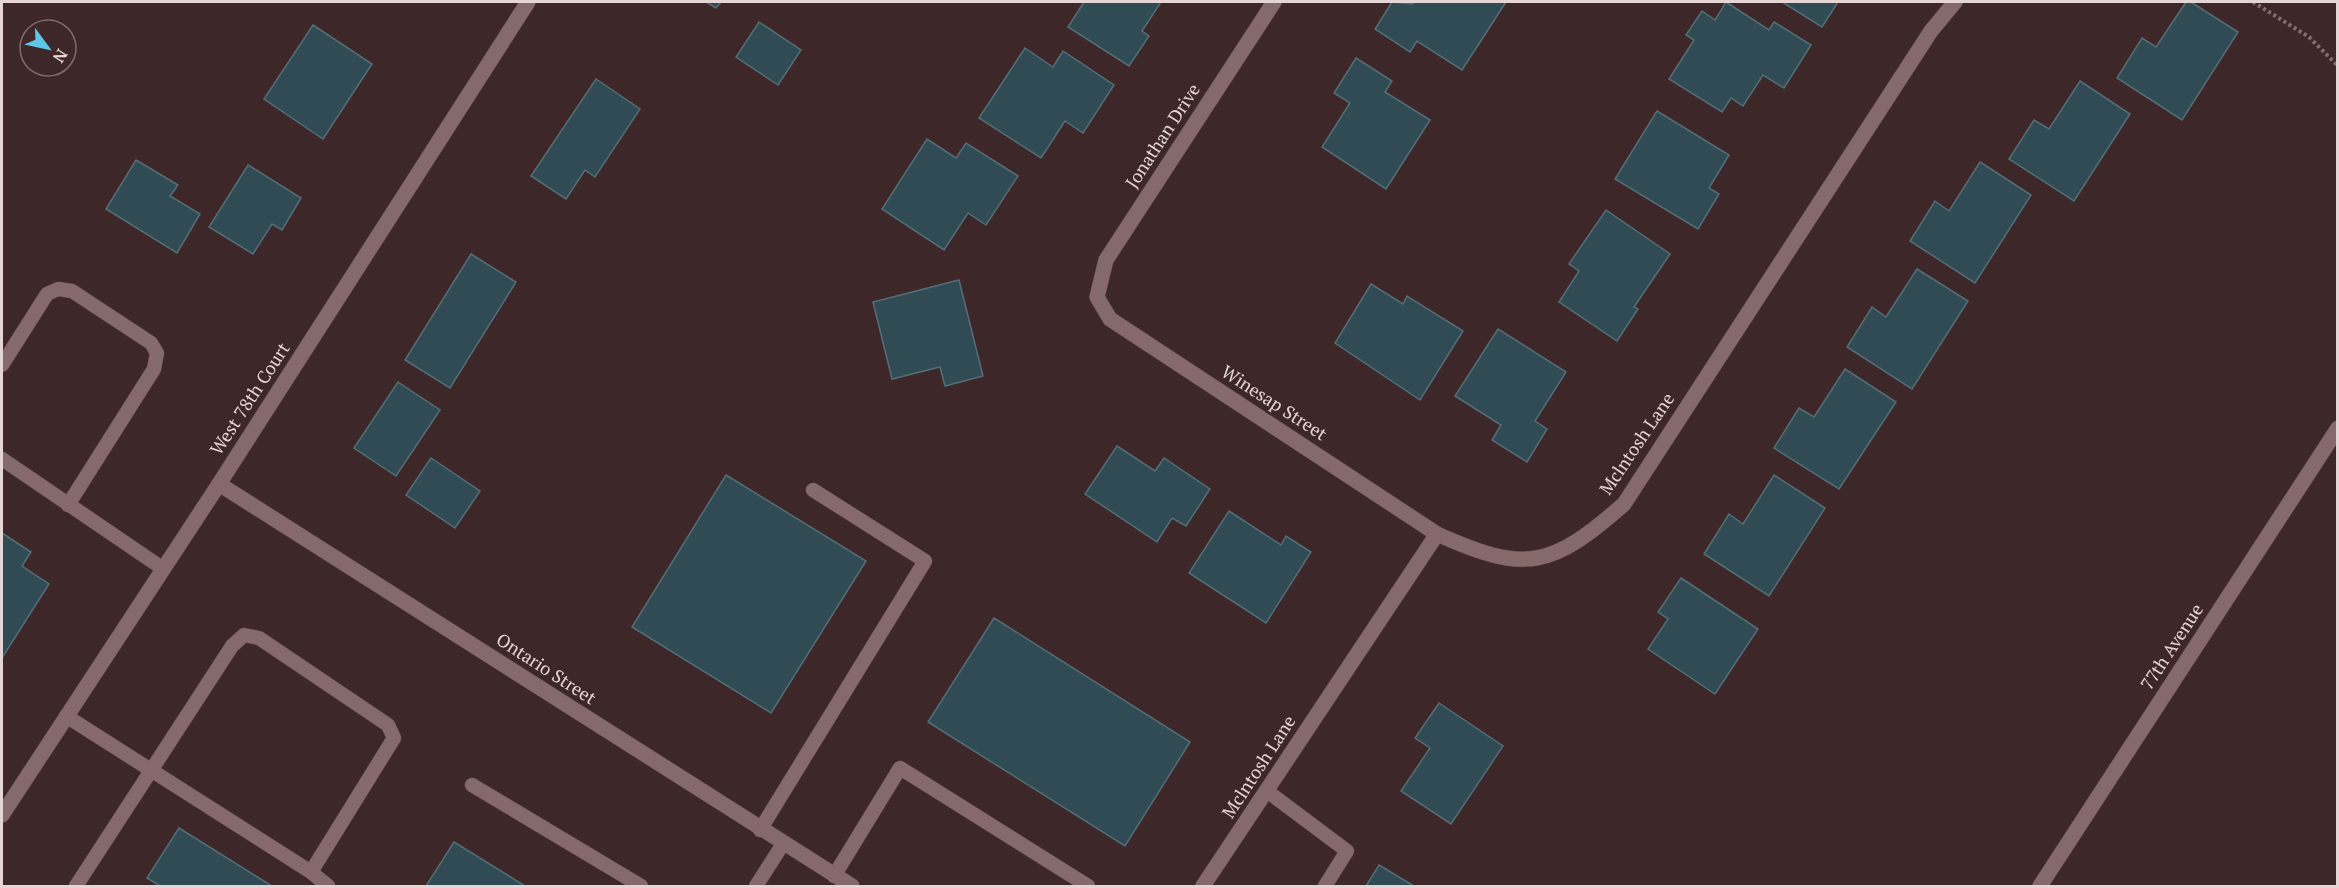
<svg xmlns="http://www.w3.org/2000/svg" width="2339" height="888" font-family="'PT Serif',serif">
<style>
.building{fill:#304b53;stroke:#536e77;stroke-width:1.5}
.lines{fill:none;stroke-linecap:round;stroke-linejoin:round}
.service-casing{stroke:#5a4648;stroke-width:15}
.minor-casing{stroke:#5a4648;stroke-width:16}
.tertiary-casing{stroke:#5a4648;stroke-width:16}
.path{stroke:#836e6f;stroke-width:4;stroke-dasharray:3 3;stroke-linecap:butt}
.service{stroke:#866a6b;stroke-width:14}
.minor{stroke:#866a6b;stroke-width:15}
.tertiary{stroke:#866a6b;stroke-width:15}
.labels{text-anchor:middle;stroke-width:5;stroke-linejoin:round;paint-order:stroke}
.street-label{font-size:18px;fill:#e5d5d5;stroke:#3e2728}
</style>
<rect width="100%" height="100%" fill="#3e2728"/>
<g class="building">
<polygon points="706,2 721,2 716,8"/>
<polygon points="1084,2 1161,2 1142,31 1149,36 1129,66 1068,27"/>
<polygon points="1392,2 1413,4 1414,2 1506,2 1462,70 1417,41 1410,52 1375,29"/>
<polygon points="1726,2 1769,30 1774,22 1811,45 1784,88 1763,75 1743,106 1731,98 1722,112 1669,79 1694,40 1686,35 1702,11 1715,20"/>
<polygon points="1782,2 1838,2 1822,27"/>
<polygon points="2186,2 2191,2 2238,32 2182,120 2117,78 2142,38 2156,47"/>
<polygon points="759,22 801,50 778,85 736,57"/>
<polygon points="313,25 372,64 323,139 264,99"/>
<polygon points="1025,48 1053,67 1063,51 1114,85 1083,133 1065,121 1041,158 979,118"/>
<polygon points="1356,58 1392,81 1385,92 1430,120 1386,189 1322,147 1350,103 1334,93"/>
<polygon points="596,79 640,109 595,177 585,170 566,199 531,176"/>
<polygon points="2080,81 2130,114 2074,201 2009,159 2034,120 2049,129"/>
<polygon points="1657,111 1729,155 1709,188 1719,194 1698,229 1615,179"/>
<polygon points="927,139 956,158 966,143 1018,176 986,225 968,213 944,250 882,209"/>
<polygon points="136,160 178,185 170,196 200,214 177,253 106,209"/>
<polygon points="1980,162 2031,195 1975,283 1910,241 1935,201 1949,211"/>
<polygon points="248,165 301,198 282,230 272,224 253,254 209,227"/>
<polygon points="1606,210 1670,254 1634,307 1638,309 1617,341 1559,302 1579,271 1569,264"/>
<polygon points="471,254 516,282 450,388 405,360"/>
<polygon points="1917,269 1968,301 1912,389 1847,347 1872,307 1886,317"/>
<polygon points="959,280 983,376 945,386 940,367 892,379 873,302"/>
<polygon points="1371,284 1403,304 1407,296 1463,331 1420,400 1335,343"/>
<polygon points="1498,329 1566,372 1535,421 1547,429 1527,462 1492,440 1501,425 1455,396"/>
<polygon points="1845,369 1896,402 1839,489 1774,448 1799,408 1814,417"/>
<polygon points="398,382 440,410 396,476 354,448"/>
<polygon points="1117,446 1155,471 1164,458 1210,489 1186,526 1172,518 1157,542 1085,494"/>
<polygon points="431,458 480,491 455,528 406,495"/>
<polygon points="726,475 866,561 771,713 632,627"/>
<polygon points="1774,475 1825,508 1769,596 1704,554 1729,514 1743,524"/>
<polygon points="1229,511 1281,545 1286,536 1311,552 1266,623 1189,573"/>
<polygon points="2,533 31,552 22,566 49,584 2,658"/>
<polygon points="1681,578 1758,629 1715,694 1648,649 1668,619 1658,612"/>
<polygon points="994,618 1190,742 1125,846 928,722"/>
<polygon points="1439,703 1503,746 1451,824 1401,791 1430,748 1415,738"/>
<polygon points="179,828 272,886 160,886 147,878"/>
<polygon points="454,842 525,886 426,886"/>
<polygon points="1379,865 1414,886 1366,886"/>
</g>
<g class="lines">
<defs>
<g id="service">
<polyline points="2,365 47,294 58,289 72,291 151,343 157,353 154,369 68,505"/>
<polyline points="2,459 162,568"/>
<polyline points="66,716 311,872 394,738 388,725 259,638 244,635 232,646 76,886"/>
<polyline points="472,785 641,886"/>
<polyline points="1267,791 1347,851 1325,886"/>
<polyline points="760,830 925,561 813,490"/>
<polyline points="311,872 328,886"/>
<polyline points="834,876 900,768 1088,886"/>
<polyline points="756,886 783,844"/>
</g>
<g id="minor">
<polyline points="1274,2 1106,260 1097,297 1110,319 1437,534"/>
<polyline points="219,484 852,886"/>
<polyline points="2,815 219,484 528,2"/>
<path d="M 1203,886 L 1437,534 C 1526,574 1551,568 1624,504 L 1931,31 L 1955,2"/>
</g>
<polyline id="tertiary" points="2040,886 2338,428"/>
</defs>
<use href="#service" class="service-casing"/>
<use href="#minor" class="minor-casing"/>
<use href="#tertiary" class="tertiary-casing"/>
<polyline class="path" points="2253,2 2309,37 2338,66"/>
<use href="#service" class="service"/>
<use href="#minor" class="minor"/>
<use href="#tertiary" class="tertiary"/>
</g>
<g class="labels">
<g class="street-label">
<text transform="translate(1163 136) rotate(-57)" y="6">Jonathan Drive</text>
<text transform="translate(250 399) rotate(-57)" y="6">West 78th Court</text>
<text transform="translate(1274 403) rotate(33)" y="6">Winesap Street</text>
<text transform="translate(1637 444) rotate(-56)" y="6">Mclntosh Lane</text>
<text transform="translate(2172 647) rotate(-57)" y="6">77th Avenue</text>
<text transform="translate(546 669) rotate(33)" y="6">Ontario Street</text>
<text transform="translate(1259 767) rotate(-57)" y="6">Mclntosh Lane</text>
</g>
</g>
<rect width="2339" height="888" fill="none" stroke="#e5d5d5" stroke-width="6"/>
<g transform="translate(48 48) rotate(123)"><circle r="28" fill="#3e2728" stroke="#816d6d" stroke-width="1.5"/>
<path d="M0-4.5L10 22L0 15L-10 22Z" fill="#5cc7e7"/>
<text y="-9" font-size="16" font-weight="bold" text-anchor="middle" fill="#e5d5d5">N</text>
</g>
</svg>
